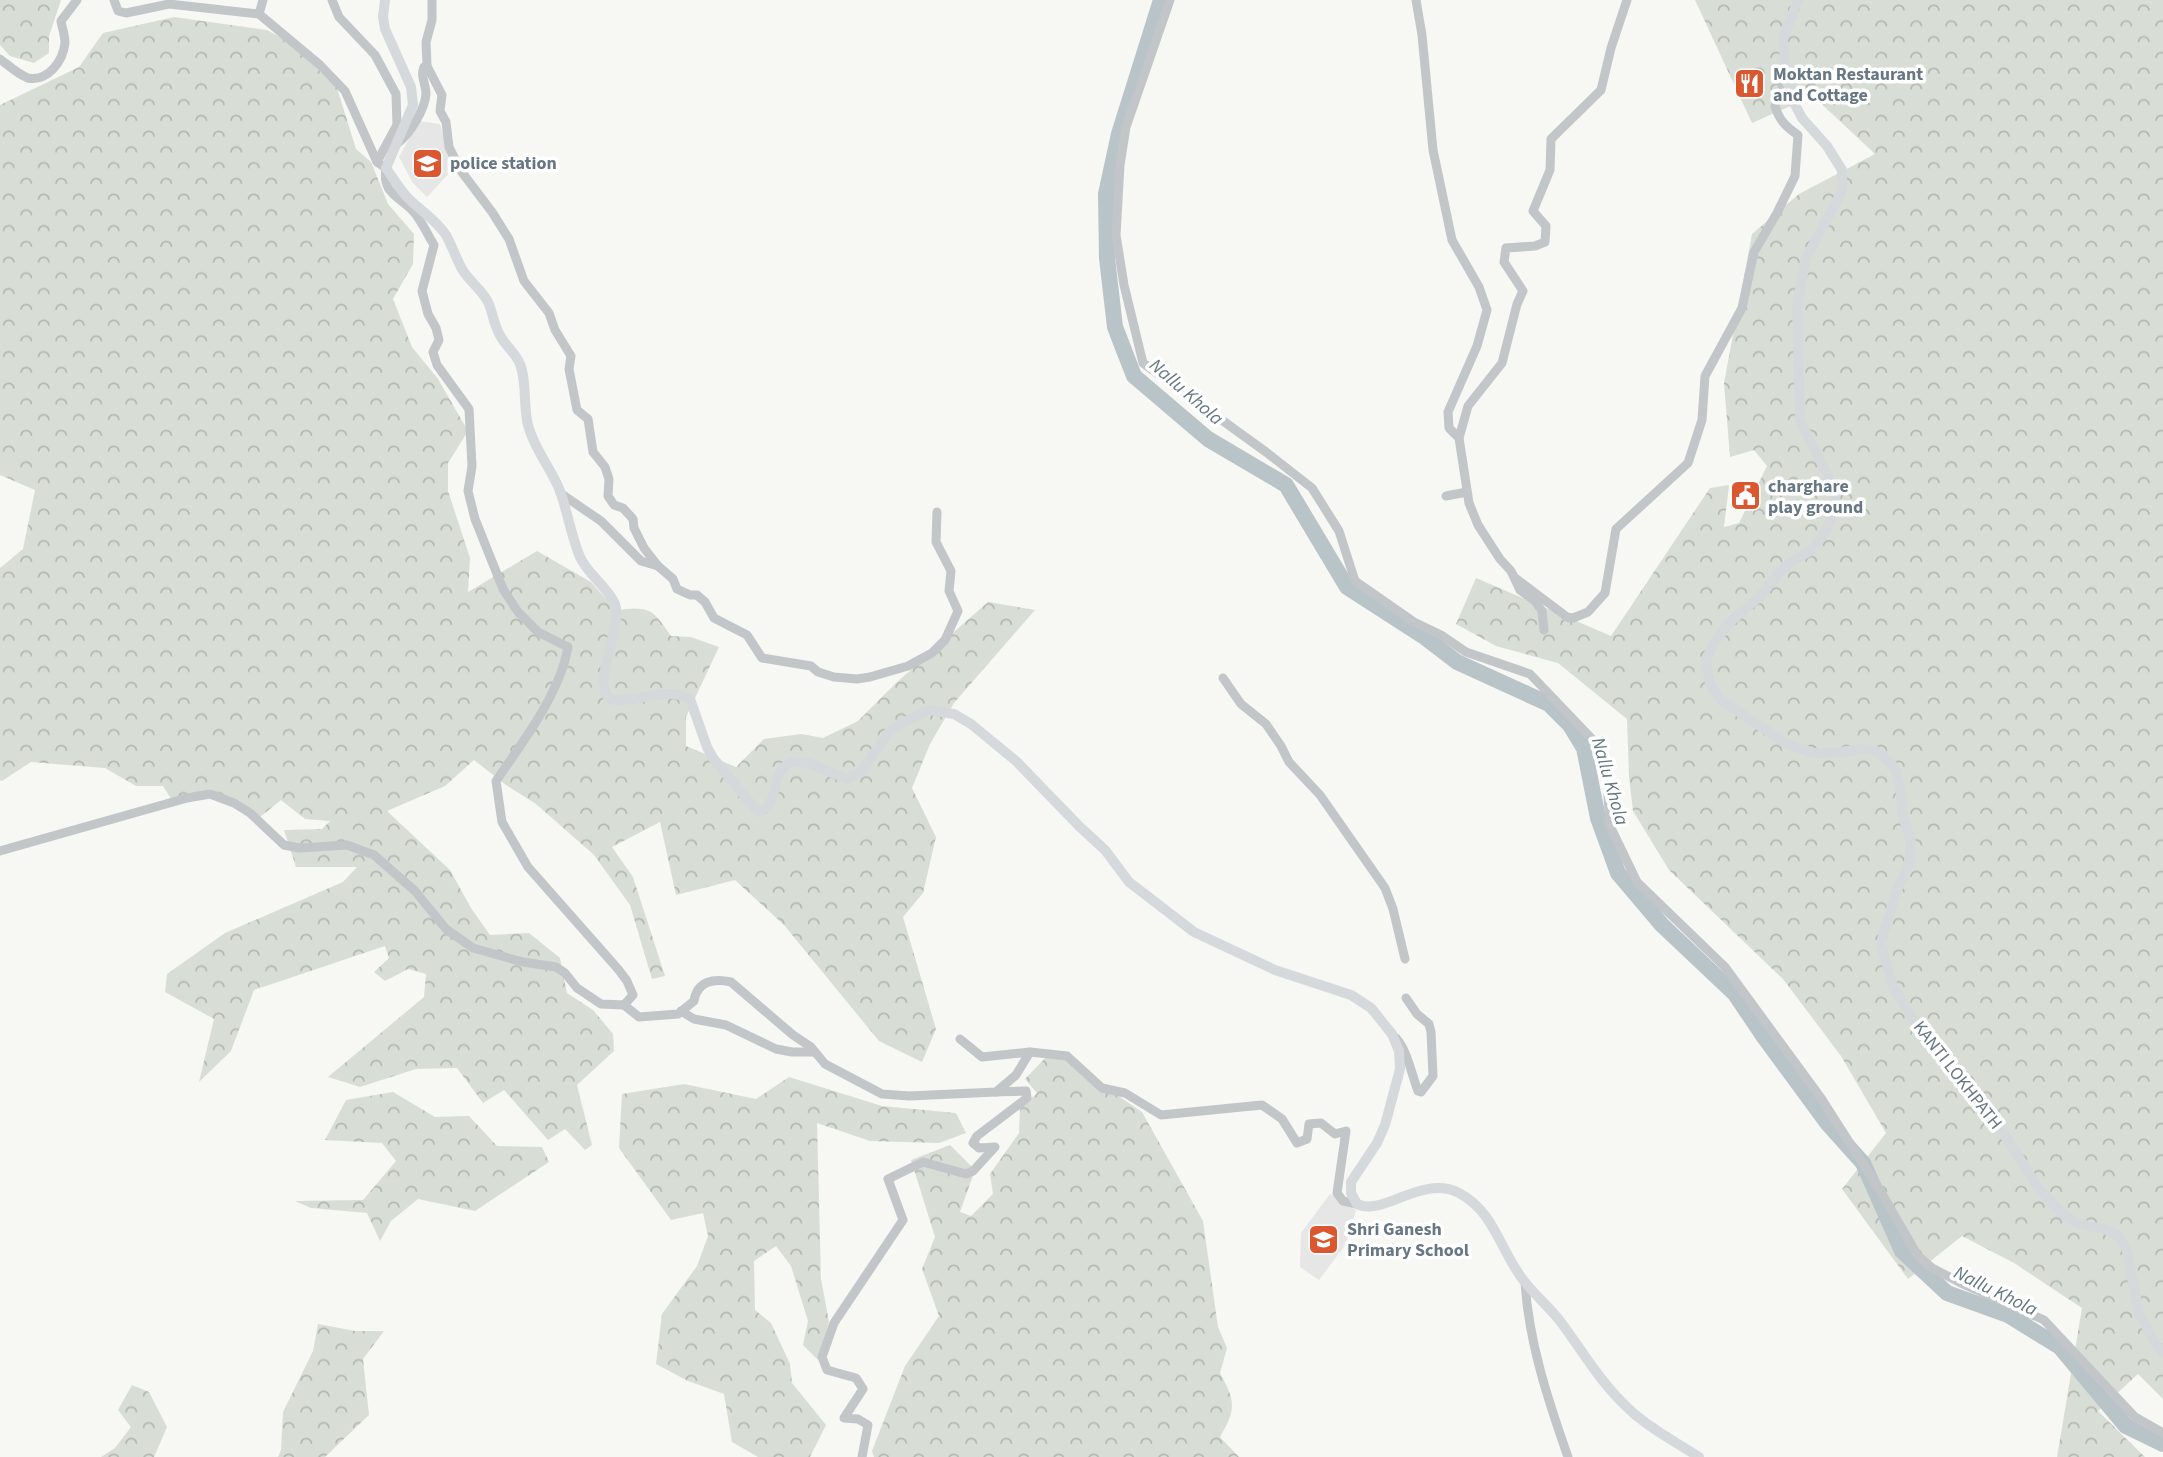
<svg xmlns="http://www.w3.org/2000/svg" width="2163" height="1457" font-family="'Source Sans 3',sans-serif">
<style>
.built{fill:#e5e6e5}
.forest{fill:url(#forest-crowns)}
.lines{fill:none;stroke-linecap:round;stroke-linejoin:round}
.river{stroke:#b9c4c8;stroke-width:16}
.minor{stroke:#c2c6c9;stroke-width:9}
.major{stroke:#d5d9dc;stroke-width:10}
.labels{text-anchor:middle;stroke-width:7;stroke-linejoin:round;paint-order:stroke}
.poi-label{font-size:18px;font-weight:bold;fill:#677784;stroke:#fff;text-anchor:start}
.street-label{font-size:18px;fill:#677784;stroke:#fff}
.water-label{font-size:19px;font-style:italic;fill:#63787f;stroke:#fff}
</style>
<defs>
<pattern id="forest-crowns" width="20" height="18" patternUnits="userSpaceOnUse" patternTransform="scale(1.75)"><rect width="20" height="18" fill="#d8ded5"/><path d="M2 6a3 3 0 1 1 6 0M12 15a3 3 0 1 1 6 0" fill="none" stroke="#b3b9b2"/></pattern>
</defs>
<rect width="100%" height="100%" fill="#f7f7f4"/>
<g class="built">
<polygon points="419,121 440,124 453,169 427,197 413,183 399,157"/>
<polygon points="1330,1194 1356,1210 1346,1244 1319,1280 1300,1267 1301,1233"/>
</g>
<g class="forest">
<polygon points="0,0 61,0 49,36 49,53 34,63 10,56 0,45"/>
<polygon points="1695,0 2163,0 2163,1399 2138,1374 2098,1411 2145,1457 2057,1457 2082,1308 2014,1263 1962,1236 1908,1279 1842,1189 1886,1133 1841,1056 1783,979 1669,870 1633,811 1629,777 1627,719 1558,663 1496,646 1456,624 1476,578 1611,636 1710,488 1729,485 1724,527 1739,523 1767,466 1754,450 1730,457 1724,383 1752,234 1799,194 1875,154 1813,96 1752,123"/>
<path d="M 174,17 L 267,30 L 292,44 L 337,88 L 356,149 L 371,162 L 388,204 L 414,234 L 413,264 L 393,299 L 412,347 L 438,379 L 468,431 L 448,463 L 448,491 L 470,558 L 468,592 L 537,551 L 591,582 L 616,610 C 651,607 651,607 671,636 L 691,637 L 719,647 L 686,717 L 686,746 L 736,767 L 764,739 L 801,734 L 823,738 L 858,721 L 896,683 L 988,602 L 1035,610 L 954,703 L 930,744 L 912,788 L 936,837 L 923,893 L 903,917 L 936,1029 L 922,1062 L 879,1041 L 784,925 L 735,880 L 676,895 L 660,822 L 612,847 L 633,877 L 665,976 L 652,979 L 630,905 L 594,855 L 536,804 L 506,785 L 474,760 L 445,786 L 387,811 L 450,870 L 471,908 L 490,935 L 529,933 L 560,958 L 567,993 L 593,1010 L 613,1034 L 614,1051 L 577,1085 L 592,1145 L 585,1150 L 565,1129 L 548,1140 L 504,1090 L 483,1103 L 457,1068 L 416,1069 L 360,1087 L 328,1077 L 424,997 L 426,974 L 408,969 L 385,981 L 374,972 L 389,958 L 385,946 L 254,990 L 231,1051 L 199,1082 L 214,1019 L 165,992 L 167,974 L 225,933 L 343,882 L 357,867 L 296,867 L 284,830 L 322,829 L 330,821 L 305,819 L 281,800 L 254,822 L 235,802 L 210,790 L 175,805 L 163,786 L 136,786 L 105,768 L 31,762 L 2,781 L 0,780 L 0,568 L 23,549 L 35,490 L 0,475 L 0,105 L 79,67 L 103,33 Z"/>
<path d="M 1052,1051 L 1142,1112 L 1203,1221 L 1218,1327 L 1227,1348 L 1220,1373 C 1236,1402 1236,1409 1220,1437 L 1239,1457 L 874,1457 L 872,1451 L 905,1366 L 939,1316 L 922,1269 L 935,1237 L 911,1160 L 950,1145 L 975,1170 L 960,1212 L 971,1216 L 993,1194 L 990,1174 L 1019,1133 L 1020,1109 L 1037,1093 L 1025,1079 Z"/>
<polygon points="789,1077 882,1106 956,1113 966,1133 939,1143 870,1141 817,1123 821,1279 829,1322 818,1360 803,1345 808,1321 791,1266 776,1246 754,1261 755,1310 771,1323 790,1364 792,1383 826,1425 810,1457 758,1457 732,1442 724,1394 688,1381 656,1364 662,1314 697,1266 708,1236 703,1213 671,1220 619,1148 622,1094 684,1084 756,1099"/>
<polygon points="393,1092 435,1117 469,1116 497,1146 542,1147 549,1162 475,1211 418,1199 391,1221 380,1241 367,1213 311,1208 295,1201 363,1200 396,1161 382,1143 325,1140 346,1100"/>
<polygon points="318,1324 355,1331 384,1331 363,1359 369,1415 325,1457 278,1457 281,1450 283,1412 313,1351"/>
<polygon points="132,1385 149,1392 167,1427 154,1457 101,1457 115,1448 131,1427 118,1410"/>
</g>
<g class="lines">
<polyline class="river" points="1161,0 1119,134 1106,194 1107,258 1115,327 1134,376 1208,439 1286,485 1347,587 1423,636 1457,662 1549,704 1570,725 1584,748 1598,818 1618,873 1662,925 1735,994 1764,1037 1828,1124 1863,1163 1902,1251 1947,1293 2008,1315 2060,1347 2126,1426 2163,1444"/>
<g class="minor">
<polyline points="114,0 118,11 126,13 169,4 259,14 263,0"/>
<polyline points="1170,0 1126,127 1120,165 1116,235 1124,285 1143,363 1266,452 1312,488 1339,531 1355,581 1414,622 1441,635 1466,652 1530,674 1595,742 1607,781 1610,826 1637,882 1725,967 1821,1098 1881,1192 1918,1256 1932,1268 1965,1285 2044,1320 2135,1417 2163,1433"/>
<polyline points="1416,0 1422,35 1433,150 1452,240 1479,287 1487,310 1477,346 1448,412 1449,428 1459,438 1469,503 1478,525 1500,559 1511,571 1520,590 1535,601 1542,611 1544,630"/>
<polyline points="259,14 320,65 345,91 377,162"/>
<path d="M 0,59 C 8,65 19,75 28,78 C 48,82 63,61 65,43 C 65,36 62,27 61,21 L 77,0"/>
<polyline points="427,66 442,95 440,111 446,122 449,147 461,171 492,212 509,239 524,281 549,313 555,330 571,356 569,369 577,410 588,419 593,452 605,467 609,479 608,496 614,505 623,508 633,519 634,528 644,548 658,566 673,579 677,589 690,595 697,595 705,602 714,618 747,635 762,658 811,666 818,672 834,677 857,679 870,677 908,666 932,653 945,640 958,611 949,591 951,571 936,542 937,512"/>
<path d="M 399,142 C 410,134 425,109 426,94 C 426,84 420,77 424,67 L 427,66 L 426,42 L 432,20 L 432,0"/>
<polyline points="1459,438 1468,406 1502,363 1517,304 1523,291 1504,262 1506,248 1535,246 1545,242 1546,226 1533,211 1550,170 1551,139 1601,90 1611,48 1627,0"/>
<polyline points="560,493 601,521 641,561 658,566"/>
<polyline points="1446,496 1467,492"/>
<path d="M 1514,577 L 1567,617 L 1573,618 L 1588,612 L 1605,593 L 1616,529 L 1688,463 L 1702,420 L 1705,376 L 1742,308 L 1754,252 L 1777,213 L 1795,176 L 1798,135 C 1786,127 1779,120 1775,106 L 1786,77"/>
<polyline points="1223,678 1241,704 1266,724 1281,746 1289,762 1320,795 1385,888 1393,909 1405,959"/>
<path d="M 0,851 L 187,798 L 210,794 L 234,803 L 250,813 L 284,845 L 299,848 L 347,845 L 374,855 L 415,891 L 446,929 L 473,948 L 523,962 L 556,967 L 565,973 L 577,988 L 601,1004 L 624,1005 L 633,995 L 627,981 L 618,969 L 528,867 L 502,822 L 496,781 C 522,743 560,694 568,647 L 538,632 L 518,612 L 503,589 L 475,519 L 468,491 L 472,466 L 469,409 L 437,365 L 433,352 L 439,340 L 436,328 L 428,314 L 422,291 L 434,245 C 427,234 421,219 412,210 C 397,195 382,193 386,168 L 377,162 L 397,125 L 396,94 L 375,55 L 339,17 L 332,0"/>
<path d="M 624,1005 L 639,1017 L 678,1014 L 694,1001 C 697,981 714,978 731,982 L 793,1035 L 811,1047 L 825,1064 L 882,1094 L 909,1096 L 996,1092 L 1016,1075 L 1030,1052"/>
<polyline points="681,1011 694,1019 726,1025 776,1049 792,1052 814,1052"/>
<path d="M 1396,1038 C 1408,1052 1411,1073 1418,1091 L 1421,1092 L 1433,1076 L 1431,1032 L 1429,1024 L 1417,1014 L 1406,998"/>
<polyline points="960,1039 982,1057 1030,1052 1067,1056 1102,1088 1125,1093 1161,1115 1262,1105 1282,1119 1297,1143 1307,1139 1309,1124 1321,1123 1335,1134 1346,1131 1337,1193 1343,1201 1357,1204"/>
<path d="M 1525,1283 C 1529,1343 1548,1400 1568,1457"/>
<polyline points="862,1457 868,1425 858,1419 844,1418 863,1389 856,1378 827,1370 822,1357 834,1323 903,1220 888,1179 923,1162 966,1174 973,1171 995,1147 979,1148 973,1143 977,1136 1027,1098 1026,1091 996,1092"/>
</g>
<g class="major">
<path d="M 385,0 L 383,17 L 385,29 L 411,87 L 413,105 L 386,168 C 393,178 400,190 408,198 C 421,211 436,220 446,235 C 452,246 456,258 462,269 C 469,281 482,290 488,302 C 493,313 494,326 501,337 C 506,346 515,353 519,362 C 527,377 523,406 528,425 C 534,449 551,468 560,491 C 568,513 571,536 580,557 C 588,575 607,586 615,604 C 623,624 593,681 608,697 C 619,709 666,684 690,699 L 707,747 L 713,758 L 758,812 C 780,806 770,780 784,767 C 800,752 830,774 847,779 L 861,772 L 889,732 L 900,724 L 929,710 L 954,714 L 971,724 L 1016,761 L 1080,827 L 1105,850 L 1129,882 L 1194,932 L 1275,970 L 1351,995 L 1371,1008 L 1392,1034 L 1399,1051 L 1400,1069 L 1385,1125 L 1377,1143 L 1351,1182 L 1351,1193 L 1357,1204 C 1383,1217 1422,1174 1459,1193 C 1495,1212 1500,1251 1524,1281 C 1535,1295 1549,1307 1560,1321 C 1582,1350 1601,1384 1629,1409 C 1649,1428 1676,1442 1699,1457"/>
<polyline points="1798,0 1783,38 1786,77 1793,101 1802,118 1827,146 1842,170 1842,191 1806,258 1797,305 1800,421 1833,486 1837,509 1824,534 1812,550 1791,562 1780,572 1760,596 1729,623 1713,644 1706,661 1710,684 1721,700 1787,744 1813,753 1834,753 1863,749 1879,752 1895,768 1900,787 1903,816 1911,842 1909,863 1896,892 1881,943 1893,987 1926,1040 1981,1102 2010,1143 2038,1188 2064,1215 2077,1223 2107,1230 2120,1237 2127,1251 2139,1313 2154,1341 2163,1352"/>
</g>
</g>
<defs>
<symbol id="restaurant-square" viewBox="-11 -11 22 22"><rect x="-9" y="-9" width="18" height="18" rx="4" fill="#db5730" stroke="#fff"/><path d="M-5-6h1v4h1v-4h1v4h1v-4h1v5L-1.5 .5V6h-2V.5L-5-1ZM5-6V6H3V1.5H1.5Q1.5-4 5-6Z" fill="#fff"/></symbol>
<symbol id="school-square" viewBox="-11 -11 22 22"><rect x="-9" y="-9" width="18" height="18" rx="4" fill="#db5730" stroke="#fff"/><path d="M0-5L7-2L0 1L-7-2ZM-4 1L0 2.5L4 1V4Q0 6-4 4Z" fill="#fff"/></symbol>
<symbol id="civic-square" viewBox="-11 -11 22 22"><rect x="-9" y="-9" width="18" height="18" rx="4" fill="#db5730" stroke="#fff"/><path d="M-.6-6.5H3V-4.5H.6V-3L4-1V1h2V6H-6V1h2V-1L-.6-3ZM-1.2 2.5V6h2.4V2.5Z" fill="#fff"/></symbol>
</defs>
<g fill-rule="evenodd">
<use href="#restaurant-square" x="1732" y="66" width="35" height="35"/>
<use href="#school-square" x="410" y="146" width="35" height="35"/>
<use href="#civic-square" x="1728" y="478" width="35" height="35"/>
<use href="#school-square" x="1306" y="1222" width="35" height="35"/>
</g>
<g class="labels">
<g class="poi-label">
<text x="1773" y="80">Moktan Restaurant<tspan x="1773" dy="21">and Cottage</tspan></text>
<text x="450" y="169">police station</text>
<text x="1768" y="492">charghare<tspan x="1768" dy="21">play ground</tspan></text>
<text x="1347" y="1235">Shri Ganesh<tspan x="1347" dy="21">Primary School</tspan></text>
</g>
<g class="street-label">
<text transform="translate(1958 1075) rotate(52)" y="6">KANTI LOKHPATH</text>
</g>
<g class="water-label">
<text transform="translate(1187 391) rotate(41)" y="7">Nallu Khola</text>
<text transform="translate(1611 781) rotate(74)" y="7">Nallu Khola</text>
<text transform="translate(1996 1290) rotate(26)" y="7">Nallu Khola</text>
</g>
</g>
</svg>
